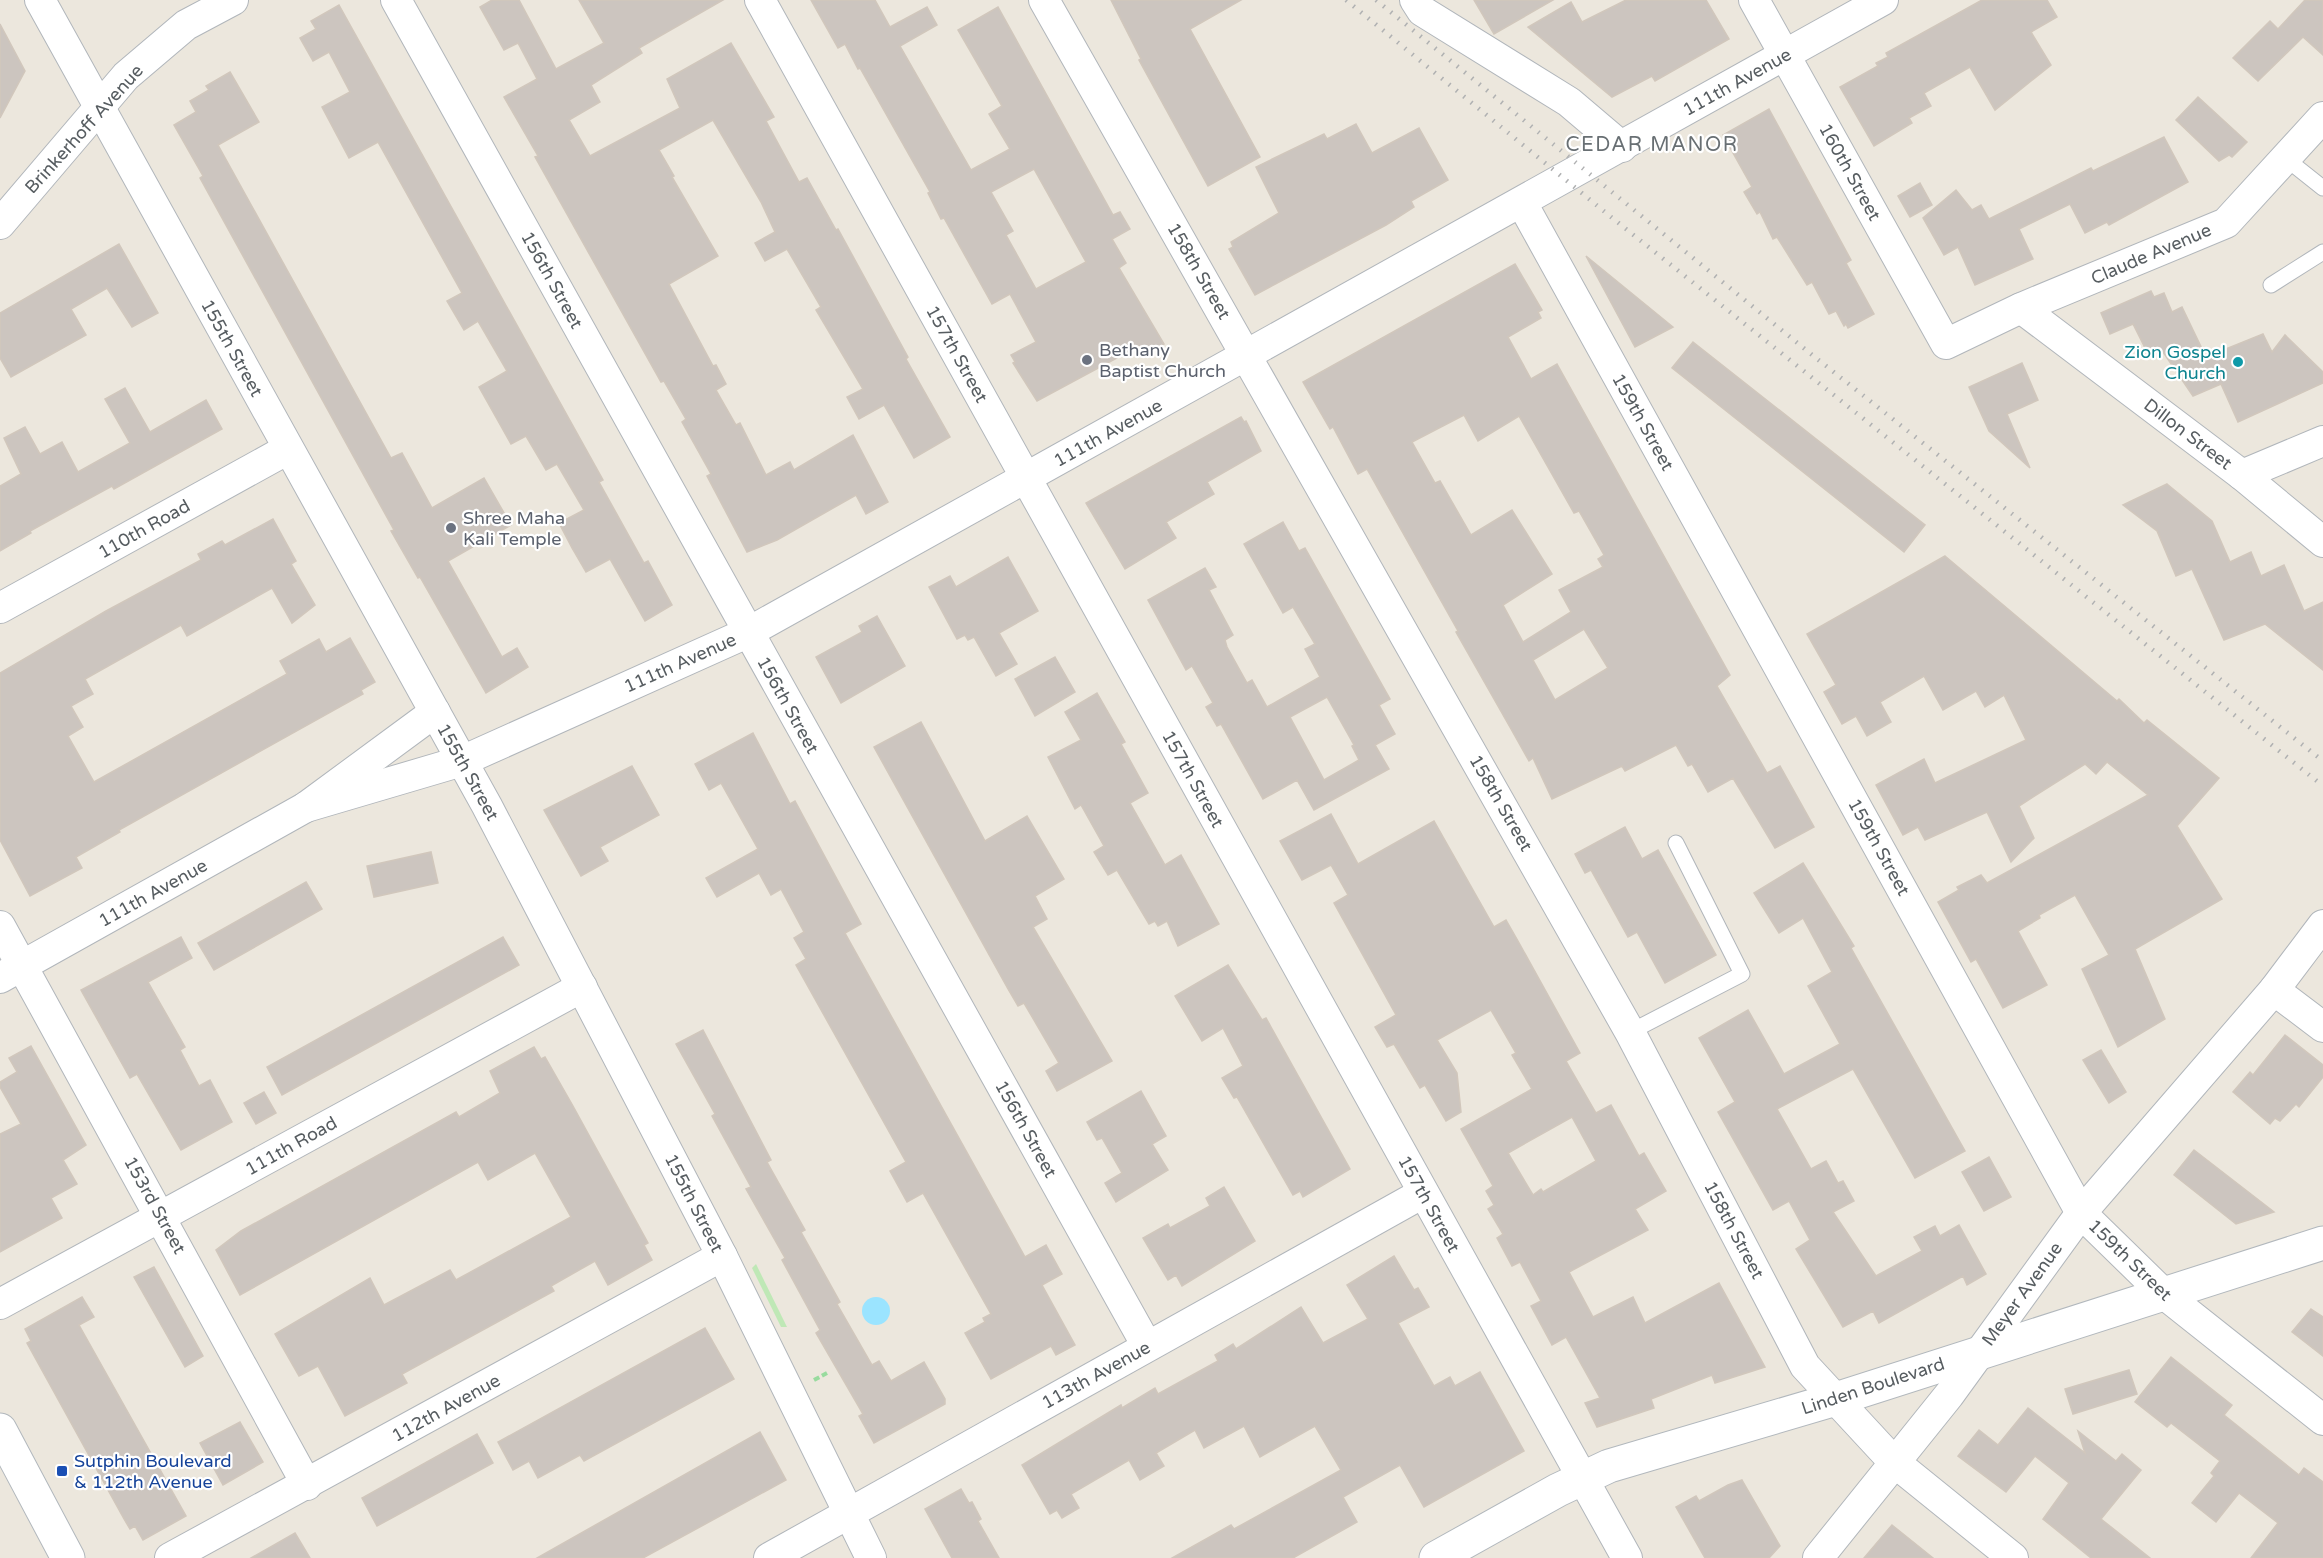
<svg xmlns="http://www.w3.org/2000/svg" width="2323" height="1558" font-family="'Varela Round',sans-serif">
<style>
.green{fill:#bfe8b6}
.water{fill:#9be4ff}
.building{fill:#ccc5bf;stroke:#d1c7bc;stroke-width:1.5;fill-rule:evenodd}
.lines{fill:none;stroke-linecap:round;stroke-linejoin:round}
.lane-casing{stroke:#b1b6bb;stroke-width:17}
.street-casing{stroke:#b1b6bb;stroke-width:32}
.secondary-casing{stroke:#b2b8bd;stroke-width:35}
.path{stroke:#98db9e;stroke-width:4;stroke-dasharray:6 3;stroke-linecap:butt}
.lane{stroke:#fff;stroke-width:15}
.street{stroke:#fff;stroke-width:30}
.secondary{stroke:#fff;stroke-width:33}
.rail{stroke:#b0b1b2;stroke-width:4.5;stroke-dasharray:1.5 8;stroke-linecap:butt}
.worship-dot{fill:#6b7280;stroke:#fff;stroke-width:2}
.culture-dot{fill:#0f9aa8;stroke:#fff;stroke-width:2}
.transit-dot{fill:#1a4fb4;stroke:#fff;stroke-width:2}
.labels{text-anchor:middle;stroke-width:4.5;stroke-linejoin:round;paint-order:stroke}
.street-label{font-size:18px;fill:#575d61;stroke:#fff}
.worship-label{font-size:18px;fill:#5b616d;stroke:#fff;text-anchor:start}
.culture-label{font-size:18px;fill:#0d838f;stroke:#fff;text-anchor:end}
.transit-label{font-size:18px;fill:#164399;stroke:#fff;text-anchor:start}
.neighbourhood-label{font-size:20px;letter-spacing:1.5px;fill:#686f73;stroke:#fff}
</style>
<rect width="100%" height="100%" fill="#ece7dd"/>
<polygon class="green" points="756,1264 787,1327 781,1327 752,1268"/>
<circle class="water" cx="876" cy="1311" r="14"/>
<g class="building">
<polygon points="492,0 519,0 556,69 604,43 579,0 723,0 639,48 642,53 591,85 600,102 569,120 590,156 680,108 667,79 731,43 774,117 766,121 799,182 807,178 836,230 838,229 908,357 906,359 950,437 914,458 884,405 859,419 847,397 863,389 816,310 821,307 787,249 765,261 755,243 775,232 761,202 713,120 659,150 674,176 672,177 718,256 669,284 713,366 716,365 726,384 716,390 736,425 740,423 766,475 790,462 794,470 853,435 888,502 866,514 856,495 777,540 747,552 707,476 711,474 682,422 686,419 664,381 661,382 535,157 538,156 504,97 537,79 518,43 504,50 480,7"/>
<path d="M 811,0 L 875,0 L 890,27 L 927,7 L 937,25 L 900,46 L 971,170 L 1010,149 L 989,114 L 1002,106 L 958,30 L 998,7 L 1113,215 L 1120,212 L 1130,229 L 1112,239 L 1126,263 L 1119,268 L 1164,344 L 1145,355 L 1139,346 L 1037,401 L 1013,363 L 1015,362 L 1011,355 L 1036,342 L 1010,294 L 992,304 L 944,218 L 941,219 L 928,193 L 930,192 L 860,68 L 858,69 L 845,44 L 838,48 ZM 1034,169 L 1086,262 L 1036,289 L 1006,235 L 1013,231 L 991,192 Z"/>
<polygon points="1111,0 1241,0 1190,29 1260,157 1208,186 1139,60 1141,59"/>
<polygon points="1474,0 1553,0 1494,34"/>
<polygon points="1626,0 1706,0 1729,39 1655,81 1652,76 1612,97 1528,27 1571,2 1582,22"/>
<polygon points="1982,0 2047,0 2057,17 2031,32 2051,65 1995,110 1970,67 1924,93 1931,106 1909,118 1912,123 1874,146 1840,87 1878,66 1876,63 1888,57 1886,53"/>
<polygon points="2305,0 2323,0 2323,55 2303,37 2258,81 2233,58 2270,21 2278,29"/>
<polygon points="339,5 603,480 599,482 644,563 648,561 672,605 645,621 610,559 586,572 572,548 559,523 584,510 557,464 546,470 526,436 511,444 479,387 507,371 478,321 464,330 447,301 462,293 378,142 349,158 322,107 350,92 329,52 313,61 300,38 316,29 311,21"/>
<polygon points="0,24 25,71 0,118"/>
<polygon points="230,72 259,122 218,145 391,458 402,453 432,508 484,478 511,525 448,561 502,657 517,648 528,667 486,693 420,577 418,578 391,531 394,530 200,178 203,176 174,125 196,112 190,101 209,90 206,86"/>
<polygon points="2198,97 2247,142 2232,157 2229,155 2219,161 2176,120"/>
<polygon points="1769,109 1851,260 1846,263 1874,314 1848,328 1846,324 1844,326 1836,311 1829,314 1812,282 1807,285 1777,237 1773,239 1760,212 1757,214 1744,192 1752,187 1723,135"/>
<polygon points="1356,124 1372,153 1419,128 1448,180 1411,201 1414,207 1386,225 1255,295 1229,249 1233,247 1231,242 1279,213 1256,167 1324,134 1327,139"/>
<polygon points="2164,137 2188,182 2109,225 2107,222 2085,233 2070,204 2019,229 2033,259 1975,285 1958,247 1944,255 1923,218 1956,190 1972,210 1981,205 1989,219 2091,168 2093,171"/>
<polygon points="1920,183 1932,205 1910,217 1898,196"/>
<polygon points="119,244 158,313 132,327 107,288 71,309 86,335 11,377 0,358 0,313"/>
<polygon points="1586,256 1673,327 1635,347"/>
<path d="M 1515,264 L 1542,310 L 1538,312 L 1541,318 L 1508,337 L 1531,379 L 1557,364 L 1730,675 L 1717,686 L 1767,773 L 1780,766 L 1814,827 L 1775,848 L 1733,778 L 1708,792 L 1692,764 L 1688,766 L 1676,745 L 1625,771 L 1622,766 L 1552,799 L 1533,758 L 1529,761 L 1511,729 L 1456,632 L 1458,631 L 1367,469 L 1358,474 L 1333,427 L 1330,429 L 1303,382 ZM 1464,415 L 1478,441 L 1519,416 L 1574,513 L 1579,511 L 1604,555 L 1598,559 L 1603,567 L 1559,590 L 1571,612 L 1523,642 L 1503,605 L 1552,574 L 1512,510 L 1471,535 L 1440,481 L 1435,483 L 1412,442 ZM 1584,629 L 1608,668 L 1555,700 L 1533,660 Z"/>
<polygon points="2151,291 2154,297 2164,293 2172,312 2182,307 2206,357 2263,334 2272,352 2285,335 2323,372 2323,383 2238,422 2221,384 2193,396 2161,349 2147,352 2133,324 2110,334 2101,313"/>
<polygon points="1693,342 1925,525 1904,552 1672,368"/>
<polygon points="2022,363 2038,400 2007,414 2030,468 1989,431 1969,387"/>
<polygon points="125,388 150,432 206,400 222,429 114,489 112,486 30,531 31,533 0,551 0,486 21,474 4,438 25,427 40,454 62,442 78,472 130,443 105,399"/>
<polygon points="1241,417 1244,422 1246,421 1261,451 1207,482 1214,494 1166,522 1176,538 1125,569 1086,503"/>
<polygon points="2167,484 2212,521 2230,562 2251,552 2261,576 2284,565 2304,611 2323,602 2323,670 2265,624 2224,640 2192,569 2176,576 2157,531 2123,505"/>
<polygon points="273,519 296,561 291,564 315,605 292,623 272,588 187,636 181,625 85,679 93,694 71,706 83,727 68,736 94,782 287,674 280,661 319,639 326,652 350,638 375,682 361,690 363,694 119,830 120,832 76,857 82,868 30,896 0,840 0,673 106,611 201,560 198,554 222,541 225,545"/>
<path d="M 1283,522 L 1299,551 L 1305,548 L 1390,699 L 1379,705 L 1395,734 L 1375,745 L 1389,769 L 1314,810 L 1297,780 L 1263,799 L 1221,724 L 1217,726 L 1206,707 L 1213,703 L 1192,666 L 1186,670 L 1148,600 L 1205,568 L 1216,587 L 1209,590 L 1233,635 L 1225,640 L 1227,647 L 1247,683 L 1252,680 L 1267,707 L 1320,677 L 1305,649 L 1315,644 L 1293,607 L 1283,613 L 1244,544 ZM 1327,697 L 1354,745 L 1352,746 L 1359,760 L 1324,780 L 1290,717 Z"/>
<polygon points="1945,556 2117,701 2119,699 2144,723 2147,720 2219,778 2177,826 2222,899 2135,949 2165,1019 2118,1047 2082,969 2109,955 2075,895 2039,915 2040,918 2018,931 2047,985 2003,1008 1976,959 1971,962 1938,902 1959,890 1957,887 1981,875 1987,883 2148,795 2107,762 2096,774 2085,764 2019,806 2034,838 2011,862 1987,812 1925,840 1918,827 1903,835 1876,785 1924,759 1935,783 2026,740 2004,695 1985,707 1976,691 1943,710 1924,676 1880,702 1891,722 1867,736 1856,716 1842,724 1824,692 1836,685 1807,634"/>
<polygon points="1008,557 1038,611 999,633 1017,664 996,676 974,637 968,640 965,635 957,639 929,587 950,576 956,587"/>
<polygon points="877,616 905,666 841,703 816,657 862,632 859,626"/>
<polygon points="1055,657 1075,692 1035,716 1015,679"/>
<polygon points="1097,693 1125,742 1121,744 1148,793 1130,803 1165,865 1181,855 1219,924 1178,946 1167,921 1158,926 1155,921 1149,924 1117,870 1108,875 1094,852 1104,846 1081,805 1075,809 1048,757 1081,740 1065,712"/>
<polygon points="921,722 985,841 1027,816 1064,879 1035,896 1047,919 1033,927 1112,1061 1057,1091 1046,1071 1059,1063 1024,1003 1018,1006 1008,989 874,747"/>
<polygon points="753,733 790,804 795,801 861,924 845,933 1025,1257 1046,1245 1062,1274 1042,1285 1075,1345 1056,1355 1051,1346 991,1379 965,1333 985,1322 983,1318 991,1314 923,1193 907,1202 890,1171 906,1162 796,965 806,959 794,938 804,932 781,889 771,895 759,873 717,897 706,878 758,849 721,783 709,790 695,764"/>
<polygon points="632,766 659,815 600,847 608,861 581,876 544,810"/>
<path d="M 1331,814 L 1358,864 L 1434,821 L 1494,927 L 1506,920 L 1518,941 L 1580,1053 L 1566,1061 L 1596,1113 L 1611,1105 L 1639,1156 L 1644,1153 L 1666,1191 L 1635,1209 L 1648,1230 L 1569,1272 L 1593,1317 L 1633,1297 L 1645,1323 L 1719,1283 L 1765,1367 L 1715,1383 L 1712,1375 L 1651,1399 L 1654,1408 L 1597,1427 L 1585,1403 L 1600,1398 L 1566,1337 L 1552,1345 L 1531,1306 L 1541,1301 L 1520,1262 L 1512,1266 L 1497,1238 L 1503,1234 L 1488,1209 L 1494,1205 L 1486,1191 L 1493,1186 L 1461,1129 L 1532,1089 L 1512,1055 L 1516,1053 L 1491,1010 L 1437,1040 L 1457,1073 L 1461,1112 L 1446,1121 L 1425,1085 L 1420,1088 L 1394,1044 L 1387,1047 L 1375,1027 L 1396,1015 L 1334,903 L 1348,895 L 1331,865 L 1302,880 L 1280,841 ZM 1572,1117 L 1596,1161 L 1543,1192 L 1541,1189 L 1533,1195 L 1508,1153 Z"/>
<polygon points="1625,827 1642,859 1658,850 1716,955 1665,983 1637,932 1628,937 1591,870 1585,873 1575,854"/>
<polygon points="431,852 438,883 374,897 367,866"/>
<polygon points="1803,863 1854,946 1851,948 1965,1151 1915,1178 1853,1069 1777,1109 1811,1169 1826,1161 1838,1183 1843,1181 1854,1201 1833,1212 1876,1276 1922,1251 1914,1237 1935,1226 1940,1236 1959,1225 1986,1274 1967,1285 1963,1276 1879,1323 1873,1311 1843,1327 1796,1249 1810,1240 1789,1201 1773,1210 1718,1112 1735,1102 1699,1038 1748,1010 1784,1074 1840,1044 1808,986 1832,972 1803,918 1779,933 1754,893"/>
<polygon points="306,882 322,909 214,970 198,943"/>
<polygon points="181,937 192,958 148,982 185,1047 180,1050 199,1086 210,1080 232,1122 181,1150 137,1074 130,1078 81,990"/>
<polygon points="503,937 519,965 282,1095 267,1067"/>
<polygon points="1228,965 1262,1020 1266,1018 1350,1169 1303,1197 1300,1191 1293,1195 1237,1097 1234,1098 1222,1078 1243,1066 1223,1028 1202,1041 1175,996"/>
<polygon points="703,1030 771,1160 767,1162 805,1230 801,1232 840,1302 837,1304 872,1365 879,1361 891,1381 924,1362 945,1399 945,1404 874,1443 859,1416 863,1414 816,1333 820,1330 782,1260 785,1258 746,1189 751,1187 712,1116 715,1114 676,1044"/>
<polygon points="2285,1035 2323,1065 2323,1077 2299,1107 2296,1104 2280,1121 2275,1118 2270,1124 2233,1092 2250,1072 2253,1075"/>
<polygon points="31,1046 86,1145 63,1160 77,1184 51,1198 62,1218 0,1252 0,1134 21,1124 0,1087 0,1082 17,1072 9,1058"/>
<polygon points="534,1047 541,1059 545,1057 573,1106 648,1243 644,1245 652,1260 608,1285 595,1261 551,1286 554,1291 402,1374 407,1383 345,1416 318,1366 299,1376 275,1334 370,1278 384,1305 450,1270 456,1280 571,1217 535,1153 488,1180 478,1162 240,1295 216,1250 241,1231 456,1112 459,1117 500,1093 490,1071"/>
<polygon points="2101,1050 2126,1092 2109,1103 2083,1060"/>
<polygon points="1141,1091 1166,1136 1152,1144 1168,1170 1116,1202 1105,1183 1122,1173 1102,1138 1097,1140 1087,1122"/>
<polygon points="264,1092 276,1113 256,1124 244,1103"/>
<polygon points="2194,1150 2274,1212 2236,1224 2174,1175"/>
<polygon points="1989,1157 2011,1197 1984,1211 1962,1172"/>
<polygon points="1224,1187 1255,1241 1182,1286 1176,1275 1168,1280 1143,1238 1168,1224 1170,1228 1210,1206 1206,1198"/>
<polygon points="1394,1256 1414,1290 1418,1288 1429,1307 1398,1323 1434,1386 1450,1377 1455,1386 1480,1372 1524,1451 1424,1507 1400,1465 1343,1497 1357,1522 1293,1558 1172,1558 1231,1525 1234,1529 1341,1470 1315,1426 1260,1457 1244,1426 1204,1448 1195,1430 1156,1453 1164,1466 1140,1480 1129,1460 1071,1494 1079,1508 1062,1518 1057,1510 1050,1514 1022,1465 1121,1405 1122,1408 1155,1388 1158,1394 1218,1361 1215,1355 1233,1344 1236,1349 1301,1307 1323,1343 1368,1319 1347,1285"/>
<polygon points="154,1267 203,1356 185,1367 134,1277"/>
<polygon points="82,1297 94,1317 79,1325 186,1516 143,1540 135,1526 130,1529 124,1519 27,1343 31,1341 25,1329"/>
<polygon points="2311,1309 2323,1317 2323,1356 2292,1332"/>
<polygon points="705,1328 734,1379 584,1461 580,1455 538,1478 529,1461 513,1470 498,1442"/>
<polygon points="2171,1357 2232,1405 2224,1415 2299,1475 2304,1468 2323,1482 2323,1558 2251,1558 2278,1523 2239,1493 2216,1522 2192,1503 2214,1476 2211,1473 2220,1461 2171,1423 2167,1427 2135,1402"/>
<polygon points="2129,1370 2137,1394 2073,1414 2065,1389"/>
<polygon points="2028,1408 2085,1453 2078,1431 2116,1461 2122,1454 2141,1470 2101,1519 2150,1558 2091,1558 2043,1519 2069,1483 2035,1456 2006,1492 1958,1456 1979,1430 1998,1445"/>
<polygon points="240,1422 263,1462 223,1485 200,1443"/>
<polygon points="760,1432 786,1480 643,1558 537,1558"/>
<polygon points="477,1434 493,1463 377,1526 362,1498"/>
<polygon points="1742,1480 1780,1546 1769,1558 1705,1558 1676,1507 1696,1496 1699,1501 1728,1485"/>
<polygon points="961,1489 969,1503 972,1502 981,1519 978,1521 999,1558 952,1558 925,1509"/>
<polygon points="1892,1525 1933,1558 1864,1558"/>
<polygon points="295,1533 310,1558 251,1558"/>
</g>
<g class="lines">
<defs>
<g id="lane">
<polyline points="2285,158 2323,188"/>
<polyline points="2271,285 2323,252"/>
<polyline points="1630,1032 1742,974 1676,843"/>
</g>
<g id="street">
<polyline points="40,0 487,806 722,1256 871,1558"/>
<polyline points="396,0 1147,1346"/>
<polyline points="760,0 1627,1558"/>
<polyline points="1044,0 1630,1032 1805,1366 1893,1461 2013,1558"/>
<polyline points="1415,0 1422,11 1569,102 1622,147"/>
<polyline points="1754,0 1946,344 2021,308 2226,223 2323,117"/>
<polyline points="1522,203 2081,1213 2164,1294 2323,1420"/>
<polyline points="0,224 126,76 186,25 233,0"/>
<polyline points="2021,308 2242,475 2323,542"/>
<polyline points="2242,475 2323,441"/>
<polyline points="0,608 288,449"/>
<polyline points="306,807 462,761 747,633 1883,0"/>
<polyline points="0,926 307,1485"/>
<polyline points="0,978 306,807 435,712"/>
<polyline points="2274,990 2323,1027"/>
<polyline points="0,1304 582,987"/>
<polyline points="170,1558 722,1256"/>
<polyline points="769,1558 1423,1193"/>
<polyline points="1818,1558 1949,1395 2081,1213 2274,990 2323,925"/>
</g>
<g id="secondary">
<polyline points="0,1430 68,1558"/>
<polyline points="1436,1558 1558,1490 1609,1466 1836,1399 2323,1243"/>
</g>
</defs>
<use href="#lane" class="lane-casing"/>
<use href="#street" class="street-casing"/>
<use href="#secondary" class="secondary-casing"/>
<polyline class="path" points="814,1380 827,1373"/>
<use href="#lane" class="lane"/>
<use href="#street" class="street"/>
<use href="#secondary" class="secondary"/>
<g class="rail">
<polyline points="1346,0 1611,217 2323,786"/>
<polyline points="1376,0 1811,354 2323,761"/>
</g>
</g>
<g class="worship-dot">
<circle cx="1087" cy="360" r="6"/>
<circle cx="451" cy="528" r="6"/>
</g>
<circle class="culture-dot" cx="2238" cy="362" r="6"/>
<rect class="transit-dot" x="56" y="1465" width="12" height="12" rx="3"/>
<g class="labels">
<g class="street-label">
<text transform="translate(1737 82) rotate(-29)" y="6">111th Avenue</text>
<text transform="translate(84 129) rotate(-48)" y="6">Brinkerhoff Avenue</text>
<text transform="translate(1850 172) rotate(61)" y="6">160th Street</text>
<text transform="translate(2151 254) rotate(-23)" y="6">Claude Avenue</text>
<text transform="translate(1199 271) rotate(60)" y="6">158th Street</text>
<text transform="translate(552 280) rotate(61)" y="6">156th Street</text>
<text transform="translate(232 348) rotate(61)" y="6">155th Street</text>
<text transform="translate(957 354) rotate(61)" y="6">157th Street</text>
<text transform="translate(1643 422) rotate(61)" y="6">159th Street</text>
<text transform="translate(1108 433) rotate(-29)" y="6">111th Avenue</text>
<text transform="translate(2188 434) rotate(37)" y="6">Dillon Street</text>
<text transform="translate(144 529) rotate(-29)" y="6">110th Road</text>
<text transform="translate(680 663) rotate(-24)" y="6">111th Avenue</text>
<text transform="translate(788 705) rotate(61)" y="6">156th Street</text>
<text transform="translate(468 772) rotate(61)" y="6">155th Street</text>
<text transform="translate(1193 779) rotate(61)" y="6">157th Street</text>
<text transform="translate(1501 803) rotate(60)" y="6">158th Street</text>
<text transform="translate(1879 847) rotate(61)" y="6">159th Street</text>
<text transform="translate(153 893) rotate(-29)" y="6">111th Avenue</text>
<text transform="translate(1026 1129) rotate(61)" y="6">156th Street</text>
<text transform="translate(291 1146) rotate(-29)" y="6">111th Road</text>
<text transform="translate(694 1203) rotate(63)" y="6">155th Street</text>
<text transform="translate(1429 1204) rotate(61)" y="6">157th Street</text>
<text transform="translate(155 1205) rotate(61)" y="6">153rd Street</text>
<text transform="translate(1734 1230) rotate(62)" y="6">158th Street</text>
<text transform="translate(2130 1260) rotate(44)" y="6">159th Street</text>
<text transform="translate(2022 1294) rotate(-54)" y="6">Meyer Avenue</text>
<text transform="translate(1096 1375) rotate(-29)" y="6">113th Avenue</text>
<text transform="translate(1873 1386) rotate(-18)" y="6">Linden Boulevard</text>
<text transform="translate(446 1408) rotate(-29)" y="6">112th Avenue</text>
</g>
<g class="worship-label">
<text x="1099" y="356">Bethany<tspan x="1099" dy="21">Baptist Church</tspan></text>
<text x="463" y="524">Shree Maha<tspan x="463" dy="21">Kali Temple</tspan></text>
</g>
<g class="culture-label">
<text x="2226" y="358">Zion Gospel<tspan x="2226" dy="21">Church</tspan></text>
</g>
<g class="transit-label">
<text x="74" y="1467">Sutphin Boulevard<tspan x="74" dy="21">&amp; 112th Avenue</tspan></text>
</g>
<g class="neighbourhood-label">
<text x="1652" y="151">CEDAR MANOR</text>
</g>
</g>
</svg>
